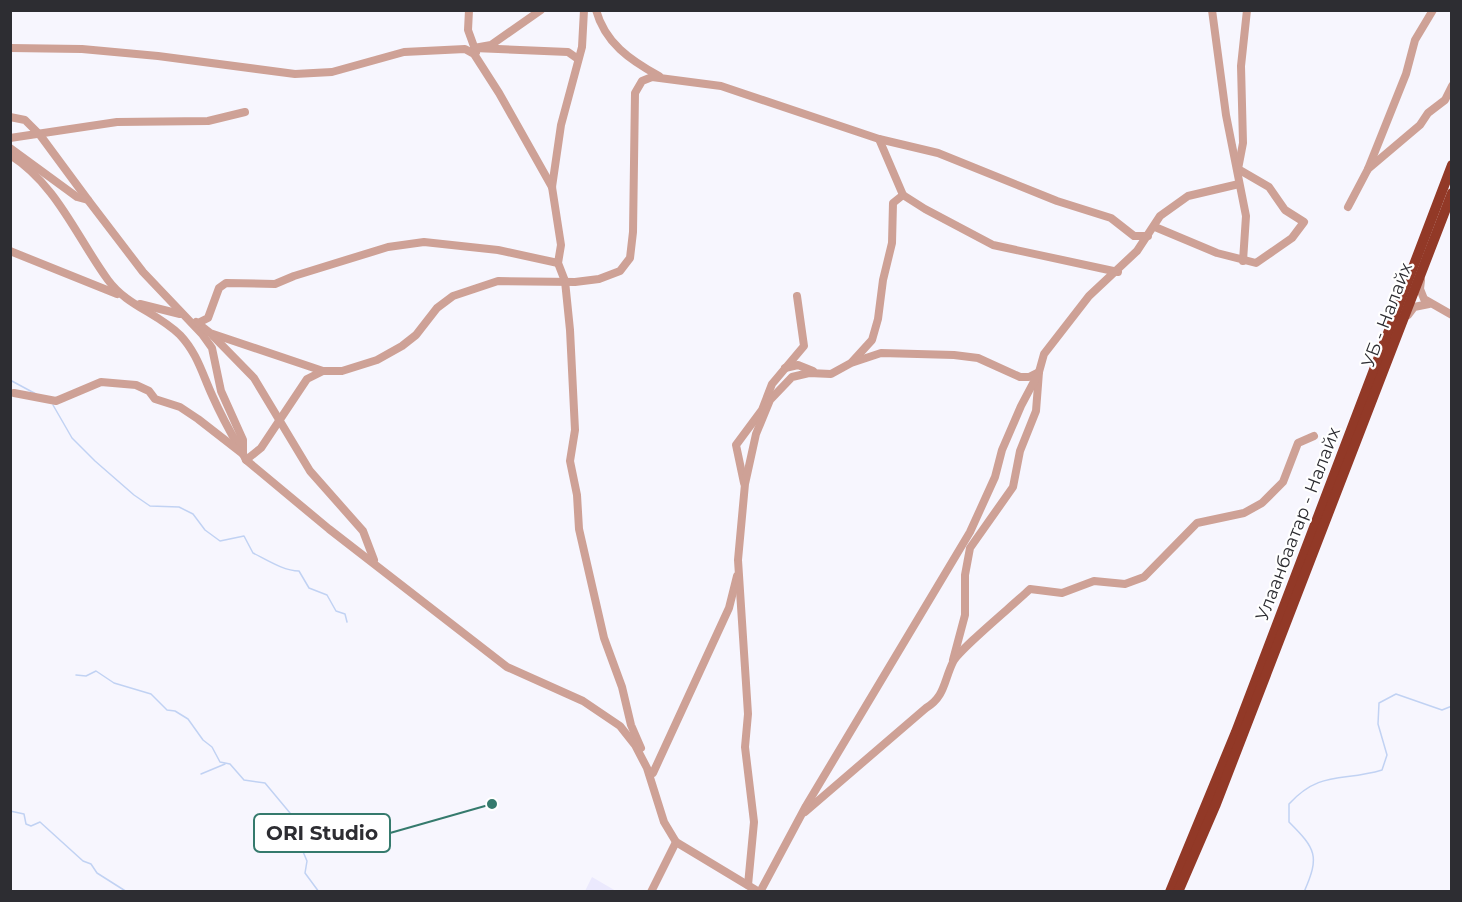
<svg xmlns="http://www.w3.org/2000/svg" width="1462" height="902" font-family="Montserrat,sans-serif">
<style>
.built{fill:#ebe9fd}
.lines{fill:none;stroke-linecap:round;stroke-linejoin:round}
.stream{stroke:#c1d2f3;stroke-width:1.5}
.minor{stroke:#cea196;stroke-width:8}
.highway{stroke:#923927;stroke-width:10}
.labels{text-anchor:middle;stroke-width:4.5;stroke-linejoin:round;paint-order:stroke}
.street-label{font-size:18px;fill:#2d2d32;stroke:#fff}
.leader{fill:none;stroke:#357a6d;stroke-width:2}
.callout-dot{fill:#357a6d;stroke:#fff;stroke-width:2}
.callout{fill:#fff;stroke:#357a6d;stroke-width:2}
.callout-label{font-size:20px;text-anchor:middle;font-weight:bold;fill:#2d2d32}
</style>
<rect width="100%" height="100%" fill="#f7f6fe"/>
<polygon class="built" points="592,877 616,891 585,891"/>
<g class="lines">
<g class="stream">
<polyline points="10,380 36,394"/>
<path d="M 53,405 L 72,438 L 95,461 L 134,495 L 150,506 L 179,507 L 193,514 L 205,530 L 220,541 L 244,536 L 253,553 C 267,560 284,571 299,571 L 309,588 L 327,595 L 336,611 L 345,614 L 347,622"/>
<polyline points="76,675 86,676 96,671 114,683 151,694 167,710 175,711 188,719 203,740 212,747 220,762 230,764 244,780 265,783 295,819 301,847 307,861 305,873 319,892"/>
<polyline points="201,774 225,764"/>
<polyline points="10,811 24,814 26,824 31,826 40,822 83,861 91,864 97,873 127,892"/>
<path d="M 1304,892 C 1320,856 1316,849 1289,822 L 1289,804 C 1320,770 1343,782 1382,770 L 1387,755 L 1378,724 L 1379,703 L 1396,694 L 1442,710 L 1452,706"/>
</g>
<g class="minor">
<polyline points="469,10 468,30 476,52"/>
<polyline points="541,10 491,45 474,48 568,52 578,59"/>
<polyline points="584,10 582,47 561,125 552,187 561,245 558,263 565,281 570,330 575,430 570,461 577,495 579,529 604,638 622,687 631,725 641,748"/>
<path d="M 596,10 C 605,43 630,60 659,76"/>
<polyline points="1212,10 1226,115 1246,216 1243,261"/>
<polyline points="10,48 82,49 158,56 295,74 332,72 404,52 465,49 474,54 499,93 552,187"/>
<polyline points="10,117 25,120 40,135 88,200"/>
<polyline points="10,138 117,122 208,121 245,112"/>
<polyline points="879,139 938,153 1057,201 1111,218 1134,236 1148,236"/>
<polyline points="10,148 77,197 88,200 143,272 202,334 212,348 221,391 243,440 243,454"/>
<path d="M 10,155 C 57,185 76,236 108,280 C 127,306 158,313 180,335 C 197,353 202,373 212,395 C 220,413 229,430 239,447"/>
<polyline points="1368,169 1406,74 1415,40 1433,10"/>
<polyline points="1348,207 1368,169 1420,125 1428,113 1445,100 1452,86"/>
<polyline points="1155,227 1217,253 1256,263 1292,238 1304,222 1285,210 1269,187 1238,169 1243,143 1241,66 1247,10"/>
<polyline points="10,251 117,294"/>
<polyline points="1421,280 1420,289 1424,299 1452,315"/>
<polyline points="140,304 180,314"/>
<polyline points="1408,315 1414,307 1429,304"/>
<polyline points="196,322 210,333 323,371"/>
<polyline points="198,323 208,318 219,288 226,283 275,284 294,276 388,247 424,242 498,250 558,263"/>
<polyline points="213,336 254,378 310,471 363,531 374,560"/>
<polyline points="852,362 872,340 878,319 883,280 892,243 893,203 903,195"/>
<polyline points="785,368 798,365 813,371"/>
<polyline points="14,393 56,401 101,382 136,385 149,391 155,399 180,407 198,419 243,454 246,460 329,529 507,667 583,701 620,726 635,745 647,768 664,822 676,842"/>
<polyline points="246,460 261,448 307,379 323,371 342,371 377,360 402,346 416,335 437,308 453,296 498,281 575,282 599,279 620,271 630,258 633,232 635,93 642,81 652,77 721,86 879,139 903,195 925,209 993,245 1118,272"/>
<polyline points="744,483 736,445 762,410 772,384 804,346 797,296"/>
<polyline points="653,773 729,608 737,576"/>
<path d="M 805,812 L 926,708 C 945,697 944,680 953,662 C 958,650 1017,602 1030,589 L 1062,593 L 1094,581 L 1125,584 L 1144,577 L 1197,523 L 1244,513 L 1262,503 L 1283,482 L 1298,443 L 1314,436"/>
<polyline points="748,885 754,822 745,747 748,714 738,560 745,484 756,434 770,400 792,377 809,373 831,374 851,363 881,353 954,355 978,358 1020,377 1029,377 1039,372 1036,411 1020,451 1013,487 970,548 965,575 965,615 953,660"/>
<polyline points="651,892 676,842 759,892"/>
<polyline points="760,892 806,806 970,532 995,477 1002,450 1021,406 1039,372 1044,354 1089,296 1137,251 1160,216 1188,196 1239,184"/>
</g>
<g class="highway">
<polyline points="1170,892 1236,732 1452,165"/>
<polyline points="1178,892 1216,804 1452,193"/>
</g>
</g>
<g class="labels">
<g class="street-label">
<text transform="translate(1387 315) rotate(-69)" y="6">УБ - Налайх</text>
<text transform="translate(1298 524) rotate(-69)" y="6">Улаанбаатар - Налайх</text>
</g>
</g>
<path class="leader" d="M492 804L390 833"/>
<circle class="callout-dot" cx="492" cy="804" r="6"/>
<rect class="callout" x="254" y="814" width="136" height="38" rx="6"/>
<g class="callout-label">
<text x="322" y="840">ORI Studio</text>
</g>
<rect width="1462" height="902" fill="none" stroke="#2d2d32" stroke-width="24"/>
</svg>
